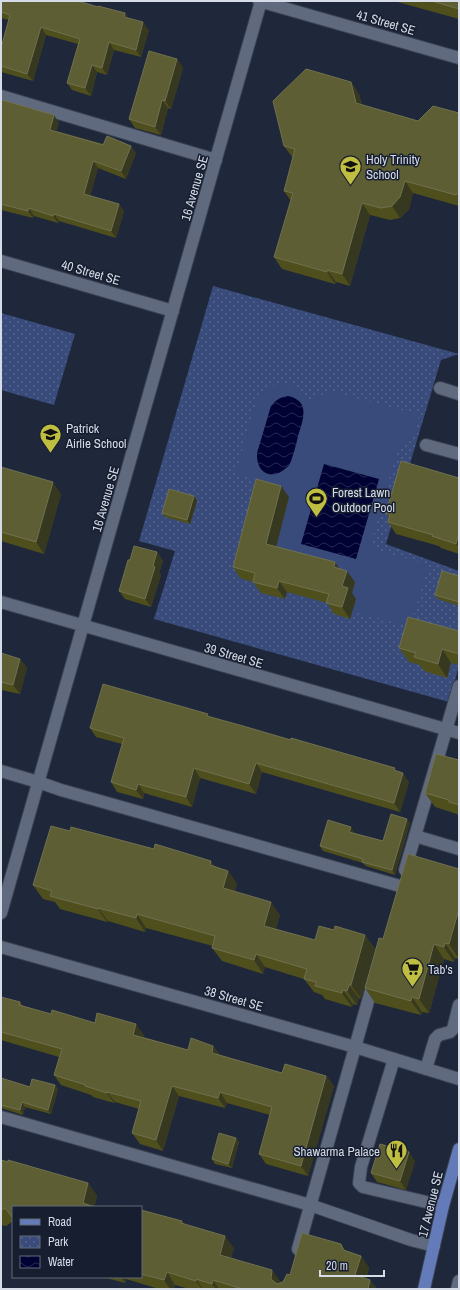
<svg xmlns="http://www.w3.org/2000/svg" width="460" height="1290" font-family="'Archivo Narrow',sans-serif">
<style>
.park{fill:url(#park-dots)}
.pitch{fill:#384b7b}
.water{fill:url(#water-waves)}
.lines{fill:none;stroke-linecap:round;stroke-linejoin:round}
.minor-casing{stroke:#3a4151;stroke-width:14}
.major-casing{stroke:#3a4151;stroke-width:14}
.minor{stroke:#606a7f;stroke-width:12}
.major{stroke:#637cb9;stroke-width:12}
.wall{fill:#4f4f1d}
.shaded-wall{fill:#363820}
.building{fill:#5d5e33;stroke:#70714f}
.labels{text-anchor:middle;stroke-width:3;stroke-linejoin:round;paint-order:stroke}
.street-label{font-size:13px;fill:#d5dbe7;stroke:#161e30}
.poi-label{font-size:13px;fill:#d5dbe7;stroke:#161e30;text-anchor:start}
</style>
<defs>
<pattern id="park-dots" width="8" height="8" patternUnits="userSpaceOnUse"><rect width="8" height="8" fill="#384b7b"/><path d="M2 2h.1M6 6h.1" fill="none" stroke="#54648e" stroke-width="1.8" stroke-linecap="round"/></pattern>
<pattern id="water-waves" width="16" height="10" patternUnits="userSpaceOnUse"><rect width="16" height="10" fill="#010234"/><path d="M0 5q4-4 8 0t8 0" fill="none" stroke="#252651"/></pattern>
</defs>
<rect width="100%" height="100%" fill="#1f273a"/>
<g class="park">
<polygon points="213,286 459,354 441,360 386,544 459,571 459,666 449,702 154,619 175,551 139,541"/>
<polygon points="1,313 75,334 54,405 1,390"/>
</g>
<path class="pitch" d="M 285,384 C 297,387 302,391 309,401 L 329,391 L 419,415 L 412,440 L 398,447 L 370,548 L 429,565 L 410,627 L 353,611 L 350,619 L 334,614 L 336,606 L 287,593 L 285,599 L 261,593 L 263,584 L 240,578 L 266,482 L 236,473 L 257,398 C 266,388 272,385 285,384 Z"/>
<g class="water">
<path d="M 288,396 C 311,401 303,420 298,436 C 296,446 293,455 290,464 C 276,481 256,477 257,453 L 271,406 C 276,400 280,397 288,396 Z"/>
<polygon points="324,464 379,479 356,559 301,544"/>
</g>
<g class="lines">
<defs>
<g id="minor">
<polyline points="259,1 459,58"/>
<polyline points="1,96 216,160"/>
<polyline points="1,261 173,311"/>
<polyline points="440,388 459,394"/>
<polyline points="426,445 459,454"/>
<polyline points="1,602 459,733"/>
<polyline points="1,771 38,782 61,790 400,886"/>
<polyline points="415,836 459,849"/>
<polyline points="405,870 459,686"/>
<polyline points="1,913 261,1"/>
<polyline points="1,947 355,1047 459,1079"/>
<polyline points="394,1059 361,1167 359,1183 363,1187 443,1206"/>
<polyline points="426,1069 435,1039 439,1035 450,1032 453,1029 459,1005"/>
<polyline points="1,1117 310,1205 411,1240 434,1246"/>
<polyline points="298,1249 374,980"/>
<polyline points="457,1289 459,1281"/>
</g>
<polyline id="major" points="424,1289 443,1206 459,1149"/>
</defs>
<use href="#minor" class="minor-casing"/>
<use href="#major" class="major-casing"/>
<use href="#minor" class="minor"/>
<use href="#major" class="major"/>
</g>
<g class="wall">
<polygon points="1,1 98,7 125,13 128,18 149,30 141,57 114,50 107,75 97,72 91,96 72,90 67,83 78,44 46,35 33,81 1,72 1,48 9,20 1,18"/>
<polygon points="394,1 459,1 459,19"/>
<polygon points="177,59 183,68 171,109 168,108 161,135 135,128 129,119"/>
<polygon points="351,82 359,94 362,105 418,121 459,113 459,206 413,193 409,209 400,218 390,220 370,215 350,286 336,282 335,284 282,269 274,257 291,201 284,191 293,158 284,146"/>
<polygon points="1,104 59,123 56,131 136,153 126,179 98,168 90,196 124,211 116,238 59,221 58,223 34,216 33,218 1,210"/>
<polygon points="1,467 61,494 44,554 1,541"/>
<polygon points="459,478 459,554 441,548 439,546 396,534 388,522 389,518 386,513"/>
<polygon points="194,496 197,501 190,524 165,517 162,513"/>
<polygon points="289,497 276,547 340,569 355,582 352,593 356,599 350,619 334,614 327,603 287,592 285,599 261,593 253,582 240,578 233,567"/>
<polygon points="157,552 163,561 159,573 161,575 151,607 125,599 119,591 130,560"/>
<polygon points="459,576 459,606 438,599 435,595"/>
<polygon points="459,631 459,665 451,663 447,678 424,671 420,665 409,662 399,648"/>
<polygon points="1,653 20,659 27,668 20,694 1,690"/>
<polygon points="210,717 397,771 409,782 400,812 262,772 256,794 200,778 192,807 144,793 143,799 117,792 111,782 122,744 96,737 90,728"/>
<polygon points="459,760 459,816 457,814 435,807 425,793"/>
<polygon points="410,823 395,875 366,866 363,863 323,851 320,846 354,832 354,833 383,841"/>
<polygon points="70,831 216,867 228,871 237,884 235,891 280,915 276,929 315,940 375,948 361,999 359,998 357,1005 353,1004 352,1007 325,999 322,995 314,992 304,979 265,967 263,974 222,961 212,948 213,946 146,928 145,932 108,921 107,922 60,909 55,902 43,899 33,885"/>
<polygon points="408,854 459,959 455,958 454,962 444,959 429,1013 422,1012 421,1015 375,1003 365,988 383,939"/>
<polygon points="1,997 20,1002 23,1006 51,1014 95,1023 144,1035 143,1037 188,1050 213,1046 220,1055 282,1073 326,1076 334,1086 308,1176 266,1164 259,1154 270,1115 227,1103 225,1108 179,1096 163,1151 140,1144 132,1133 139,1109 115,1102 114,1103 93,1097 91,1095 61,1085 54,1075 59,1057 1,1040"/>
<polygon points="1,1078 30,1087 55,1085 58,1089 51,1114 25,1107 23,1115 1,1108"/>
<polygon points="236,1138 239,1142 232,1168 215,1164 212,1159"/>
<polygon points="1,1160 88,1183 97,1196 94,1207 13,1207 13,1221 6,1226 1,1225"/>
<polygon points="415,1161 406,1190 377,1182 371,1173"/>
<polygon points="141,1210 182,1221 184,1224 234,1248 231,1258 281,1283 283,1282 290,1275 341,1244 345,1250 361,1256 369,1268 366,1279 370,1280 377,1289 190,1289 175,1285 174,1289 159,1289 126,1279 125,1283 103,1277 141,1277"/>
</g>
<g class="shaded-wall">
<polygon points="125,13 130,21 124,17"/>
<polygon points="143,22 149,30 141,57 136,50"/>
<polygon points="41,27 46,35 33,81 27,74"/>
<polygon points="109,42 114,50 107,75 102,68"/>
<polygon points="177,59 183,68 171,109 165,101"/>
<polygon points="92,65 97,72 91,96 85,88"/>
<polygon points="351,82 359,94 364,115 356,103"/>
<polygon points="162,100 168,108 161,135 155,127"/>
<polygon points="54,115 59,123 55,137 50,130"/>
<polygon points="131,146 136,153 126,179 121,171"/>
<polygon points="93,161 98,168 89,201 84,194"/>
<polygon points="405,181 413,193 409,209 400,218 392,206"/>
<polygon points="362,203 370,215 350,286 342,274"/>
<polygon points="119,204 124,211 116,238 111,231"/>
<polygon points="29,208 34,216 33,218 28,211"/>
<polygon points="54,214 59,221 58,223 53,216"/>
<polygon points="327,270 336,282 335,284 327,272"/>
<polygon points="53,482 61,494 44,554 36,542"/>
<polygon points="281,486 289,497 274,555 266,544"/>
<polygon points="194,496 197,501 190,524 187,520"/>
<polygon points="459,534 459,547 456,544"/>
<polygon points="157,552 163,561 159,573 161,575 151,607 145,599 153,566"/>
<polygon points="335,562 343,574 334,567"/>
<polygon points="347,571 355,582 352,593 356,599 350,619 342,607 342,586"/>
<polygon points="279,581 287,592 285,599 277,588"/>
<polygon points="442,649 451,663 447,678 438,664"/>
<polygon points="20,659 27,668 20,694 13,685"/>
<polygon points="256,763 262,772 256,794 249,784"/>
<polygon points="194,768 200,778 192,807 186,797"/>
<polygon points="403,773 409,782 400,812 394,803"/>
<polygon points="138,784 144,793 143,799 136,790"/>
<polygon points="407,819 410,823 395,875 392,870"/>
<polygon points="351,827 354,832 353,836 349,832"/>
<polygon points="211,861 221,874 210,865"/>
<polygon points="228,871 237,884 232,901 223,888"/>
<polygon points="271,902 280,915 273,939 264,926"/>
<polygon points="98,908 108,921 107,922 98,909"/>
<polygon points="459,909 459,959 449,944"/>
<polygon points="137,914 146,928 145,932 136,918"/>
<polygon points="365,935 375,948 361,999 351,985"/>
<polygon points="445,943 455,958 454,962 444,947"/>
<polygon points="434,944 444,959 429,1013 419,999"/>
<polygon points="256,954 265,967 263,974 254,960"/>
<polygon points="349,985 359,998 357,1005 347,991"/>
<polygon points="343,990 353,1004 352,1007 342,993"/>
<polygon points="412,997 422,1012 421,1015 411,1001"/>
<polygon points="136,1024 144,1035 141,1045 133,1035"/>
<polygon points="213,1046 221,1056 212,1053"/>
<polygon points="326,1076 334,1086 308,1176 301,1166"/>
<polygon points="55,1085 58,1089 51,1114 48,1110"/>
<polygon points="172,1086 179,1096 163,1151 156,1140"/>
<polygon points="107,1092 115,1102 114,1103 107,1093"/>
<polygon points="220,1092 227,1103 225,1108 218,1098"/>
<polygon points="22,1102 25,1107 23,1115 20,1110"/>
<polygon points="236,1138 239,1142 232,1168 228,1164"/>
<polygon points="409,1152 415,1161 406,1190 400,1181"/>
<polygon points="88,1183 97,1196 94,1207 83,1203"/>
<polygon points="225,1236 234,1248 228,1268 220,1255"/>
<polygon points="361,1256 369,1268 364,1288 355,1275"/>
<polygon points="272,1270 281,1282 280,1289 271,1279"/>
<polygon points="167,1272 175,1285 174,1289 170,1289 164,1280"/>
<polygon points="121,1277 124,1277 126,1279 125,1283"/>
<polygon points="196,1279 203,1289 202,1289 196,1281"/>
<polygon points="213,1280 219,1289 216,1289 212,1284"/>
<polygon points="370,1280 377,1289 368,1289"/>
</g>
<g class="building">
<polygon points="1,1 78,1 98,7 98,6 125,13 124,17 143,22 136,50 109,42 102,68 92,65 85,88 67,83 80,39 41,27 27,74 1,66 1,48 10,15 1,12"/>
<polygon points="432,1 459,1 459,9"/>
<polygon points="149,51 177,59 165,101 162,100 155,127 129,119"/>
<polygon points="306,69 351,82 356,103 418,121 433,106 459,113 459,192 456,195 405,181 400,197 392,206 381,208 362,203 342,274 327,270 327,272 274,257 293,193 284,191 295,149 284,146 273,101"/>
<polygon points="2,100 54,115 50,130 103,145 107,136 131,146 121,171 93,161 84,194 119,204 111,231 54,214 53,216 29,208 28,211 1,204 1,104"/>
<polygon points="401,461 459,478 459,534 456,544 432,536 433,535 388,522 390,514 386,513"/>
<polygon points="1,467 53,482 36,542 1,532"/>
<polygon points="256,479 281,486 266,544 335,562 334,567 347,571 342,586 348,588 342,607 326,603 329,594 279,581 277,588 253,582 255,573 233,567"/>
<polygon points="169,489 194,496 187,520 162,513"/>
<polygon points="134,546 157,552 153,566 155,567 145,599 119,591 128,560 130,560"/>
<polygon points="442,571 459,576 459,602 435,595"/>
<polygon points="408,617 459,631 459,654 442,649 438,664 414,657 416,653 399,648"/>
<polygon points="1,653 20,659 13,685 1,682"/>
<polygon points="103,684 208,714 207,716 243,726 291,740 291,738 395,768 394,770 403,773 394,803 256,763 249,784 194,768 186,797 138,784 136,790 111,782 124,738 90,728"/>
<polygon points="436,754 459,760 459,805 449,802 449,800 425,793"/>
<polygon points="391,814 407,819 392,870 362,862 363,859 320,846 328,820 351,827 349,832 383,841"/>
<polygon points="51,826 70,831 71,827 154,849 155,844 211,861 210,865 228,871 223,888 271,902 264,926 315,940 319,926 334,930 335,926 365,935 351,985 349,985 347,991 343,990 342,993 315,986 316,982 304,979 307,969 256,954 254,960 212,948 215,936 137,914 136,918 98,908 98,909 50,896 52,891 33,885"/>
<polygon points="408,854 459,869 459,909 449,944 445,943 444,947 434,944 419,999 412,997 411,1001 365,988 379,938 383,939"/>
<polygon points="1,997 20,1002 19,1005 51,1014 52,1010 95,1023 97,1013 136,1024 133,1035 188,1050 191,1038 213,1046 212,1053 282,1073 285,1064 326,1076 301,1166 259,1154 272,1107 220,1092 218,1098 172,1086 156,1140 132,1133 141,1101 107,1092 107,1093 85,1086 86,1085 54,1075 62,1049 1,1032"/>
<polygon points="1,1078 30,1087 32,1079 55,1085 48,1110 22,1102 20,1110 1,1105"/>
<polygon points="219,1133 236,1138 228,1164 212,1159"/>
<polygon points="380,1144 409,1152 400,1181 371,1173"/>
<polygon points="1,1160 8,1162 8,1160 88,1183 83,1203 95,1207 13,1207 13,1218 5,1208 1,1211"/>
<polygon points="141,1210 182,1221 181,1223 225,1236 220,1255 272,1270 271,1279 277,1284 283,1282 287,1274 290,1275 302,1233 341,1244 343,1250 361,1256 355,1275 370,1280 368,1289 243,1289 213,1280 212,1284 196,1279 196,1281 167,1272 164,1280 141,1274"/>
</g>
<defs>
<symbol id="school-pin" viewBox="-11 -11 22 30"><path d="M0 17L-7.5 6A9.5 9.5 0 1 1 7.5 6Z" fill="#c0be40" stroke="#161e30"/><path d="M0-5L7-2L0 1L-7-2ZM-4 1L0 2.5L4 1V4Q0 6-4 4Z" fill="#111"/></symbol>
<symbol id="stadium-pin" viewBox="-11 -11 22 30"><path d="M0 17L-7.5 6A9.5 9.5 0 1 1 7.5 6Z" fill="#c0be40" stroke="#161e30"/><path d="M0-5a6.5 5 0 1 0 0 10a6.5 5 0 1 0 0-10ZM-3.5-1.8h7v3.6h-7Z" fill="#111"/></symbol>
<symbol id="supermarket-pin" viewBox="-11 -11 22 30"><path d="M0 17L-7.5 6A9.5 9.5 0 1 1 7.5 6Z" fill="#c0be40" stroke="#161e30"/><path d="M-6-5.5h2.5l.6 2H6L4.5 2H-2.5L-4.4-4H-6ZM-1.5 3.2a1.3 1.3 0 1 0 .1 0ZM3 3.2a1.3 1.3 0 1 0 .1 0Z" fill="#111"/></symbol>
<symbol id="restaurant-pin" viewBox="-11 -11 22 30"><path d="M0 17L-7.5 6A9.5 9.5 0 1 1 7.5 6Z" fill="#c0be40" stroke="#161e30"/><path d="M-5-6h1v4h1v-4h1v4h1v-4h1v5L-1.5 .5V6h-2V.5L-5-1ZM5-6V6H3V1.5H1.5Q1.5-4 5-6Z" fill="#111"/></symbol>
</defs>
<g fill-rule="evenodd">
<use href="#school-pin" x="338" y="154" width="25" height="34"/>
<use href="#school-pin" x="38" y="422" width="25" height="34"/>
<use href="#stadium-pin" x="304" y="486" width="25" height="34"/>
<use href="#supermarket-pin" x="400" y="956" width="25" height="34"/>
<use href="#restaurant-pin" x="384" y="1138" width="25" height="34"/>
</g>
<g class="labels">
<g class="street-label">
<text transform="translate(386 22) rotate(16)" y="5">41 Street SE</text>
<text transform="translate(194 188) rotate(-74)" y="5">16 Avenue SE</text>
<text transform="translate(91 272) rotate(16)" y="5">40 Street SE</text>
<text transform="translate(105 499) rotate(-74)" y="5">16 Avenue SE</text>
<text transform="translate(234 655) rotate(16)" y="5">39 Street SE</text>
<text transform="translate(234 998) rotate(16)" y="5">38 Street SE</text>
<text transform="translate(430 1204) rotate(-76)" y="5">17 Avenue SE</text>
</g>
<g class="poi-label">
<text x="366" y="164">Holy Trinity<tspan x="366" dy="15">School</tspan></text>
<text x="66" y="433">Patrick<tspan x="66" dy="15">Airlie School</tspan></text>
<text x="332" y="497">Forest Lawn<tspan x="332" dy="15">Outdoor Pool</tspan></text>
<text x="428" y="974">Tab's</text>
<text x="380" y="1156" text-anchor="end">Shawarma Palace</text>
</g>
</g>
<rect width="460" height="1290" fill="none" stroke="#d5dbe7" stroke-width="4"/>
<rect x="12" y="1206" width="130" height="72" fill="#161e30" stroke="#626a79"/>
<rect x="20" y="1219" width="20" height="6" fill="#637cb9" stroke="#626a79"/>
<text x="48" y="1226" font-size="12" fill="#d5dbe7">Road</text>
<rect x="20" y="1236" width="20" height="12" fill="url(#park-dots)" stroke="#626a79"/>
<text x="48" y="1246" font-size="12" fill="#d5dbe7">Park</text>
<rect x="20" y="1256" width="20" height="12" fill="url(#water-waves)" stroke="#626a79"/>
<text x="48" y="1266" font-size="12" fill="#d5dbe7">Water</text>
<path d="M320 1270v6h64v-6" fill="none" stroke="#d5dbe7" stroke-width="2"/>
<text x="326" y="1270" font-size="12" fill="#d5dbe7" stroke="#161e30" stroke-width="3" paint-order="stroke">20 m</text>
</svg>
